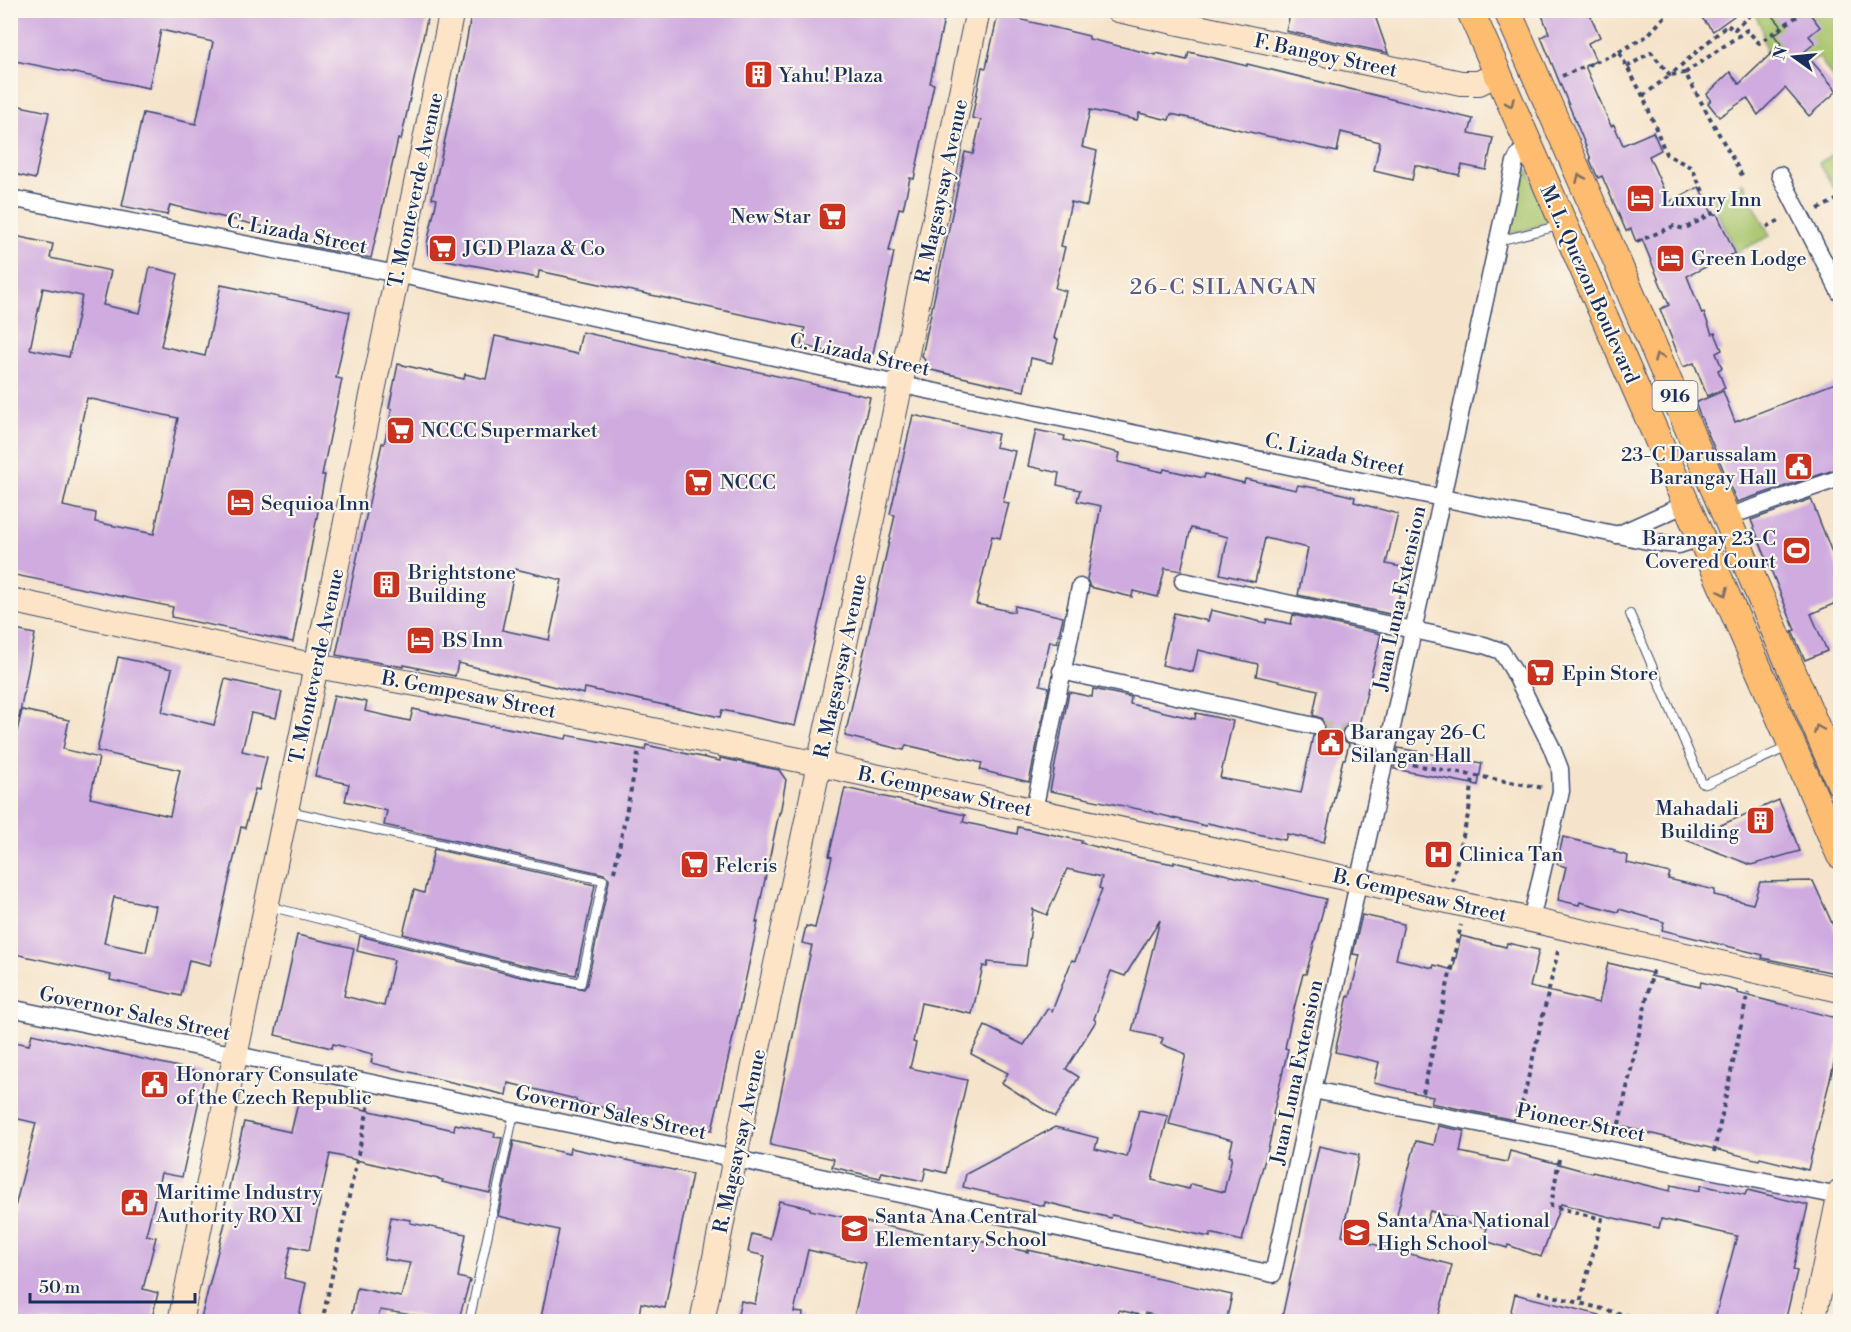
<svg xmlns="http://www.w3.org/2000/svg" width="1851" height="1332" font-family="'Libre Bodoni',serif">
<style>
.green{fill:#a7c46b;stroke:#617a64;stroke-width:1.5}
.building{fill:#cfabdf;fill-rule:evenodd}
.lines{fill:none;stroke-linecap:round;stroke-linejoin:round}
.street-tunnel{stroke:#c9c0b5;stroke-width:16;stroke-dasharray:16 8;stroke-linecap:butt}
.lane-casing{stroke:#3c4a6e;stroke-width:10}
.street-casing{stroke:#3c4a6e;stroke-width:19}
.secondary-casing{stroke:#3c4a6e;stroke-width:26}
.primary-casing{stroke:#3c4a6e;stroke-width:29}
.path{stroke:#3c4a6e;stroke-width:4;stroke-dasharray:4.5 4.5;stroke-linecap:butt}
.lane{stroke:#fff;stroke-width:8}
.street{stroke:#fff;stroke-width:16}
.secondary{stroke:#fee4c6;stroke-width:24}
.primary{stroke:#fdbc70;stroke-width:27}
.oneway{stroke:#816e66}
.labels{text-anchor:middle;stroke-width:4.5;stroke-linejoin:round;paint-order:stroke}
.shield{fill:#fbf7ec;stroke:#5e6b89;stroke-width:1.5}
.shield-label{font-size:18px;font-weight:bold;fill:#1b2f5e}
.street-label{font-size:20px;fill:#1b2f5e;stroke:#fbf7ec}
.poi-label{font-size:20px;fill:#1b2f5e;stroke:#fbf7ec;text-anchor:start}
.quarter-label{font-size:22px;letter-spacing:1.5px;fill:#5a5a8b;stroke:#fbf7ec}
</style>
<rect width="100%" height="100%" fill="#fbf7ec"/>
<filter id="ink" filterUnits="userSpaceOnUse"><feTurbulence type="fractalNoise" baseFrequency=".0167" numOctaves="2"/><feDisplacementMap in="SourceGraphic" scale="12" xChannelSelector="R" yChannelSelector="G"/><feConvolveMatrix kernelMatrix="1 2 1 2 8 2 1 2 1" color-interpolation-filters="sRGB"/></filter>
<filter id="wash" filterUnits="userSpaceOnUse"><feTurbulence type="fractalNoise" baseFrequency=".008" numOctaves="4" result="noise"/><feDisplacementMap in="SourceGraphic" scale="24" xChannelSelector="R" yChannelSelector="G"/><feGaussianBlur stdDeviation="1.35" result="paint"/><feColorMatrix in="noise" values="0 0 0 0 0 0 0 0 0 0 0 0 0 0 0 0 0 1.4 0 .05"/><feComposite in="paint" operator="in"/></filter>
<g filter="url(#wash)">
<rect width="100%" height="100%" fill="#f5e4cb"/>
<g class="green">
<polygon points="1753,11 1840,11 1840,99 1833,78 1819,57 1788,81 1767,56 1761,26"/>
<polygon points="1840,150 1840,198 1819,163"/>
<polygon points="1522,160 1556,221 1507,235"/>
<polygon points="1743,183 1770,236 1737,252 1711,199"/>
</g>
<g id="blocks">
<g class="building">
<polygon points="10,10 85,10 101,14 101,10 429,10 401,140 398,139 371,258 298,244 300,235 170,205 167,215 122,206 143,113 196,124 213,42 161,30 149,88 10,60"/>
<polygon points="472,10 946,10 930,83 934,84 914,179 910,178 903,209 899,208 889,251 894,252 873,354 862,360 801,345 805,328 539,271 538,278 436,258 428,254 427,244 437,199 432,198 465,49"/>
<polygon points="1291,10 1373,10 1388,53 1286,31"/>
<polygon points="1540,10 1588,10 1600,37 1588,43 1596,61 1585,66 1611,126 1614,125 1623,145 1653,132 1661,150 1649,156 1669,202 1699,187 1713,215 1717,214 1735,253 1687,276 1702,314 1704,313 1712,334 1715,333 1722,350 1716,353 1722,368 1718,370 1725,388 1707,396 1694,363 1683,367 1660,309 1669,305 1642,239 1636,242 1631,229 1626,231 1602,176 1598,178 1590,160 1591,159 1541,37 1549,33"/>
<polygon points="1695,10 1742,10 1713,31"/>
<polygon points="1768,10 1807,10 1820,27 1809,36 1815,43 1804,52 1837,91 1809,116 1785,88 1758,115 1747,98 1719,117 1708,103 1711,100 1707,94 1730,72 1739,84 1781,44 1774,35 1783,28"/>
<polygon points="998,14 1089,36 1089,39 1156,55 1156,53 1187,60 1189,52 1247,66 1247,64 1473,119 1469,133 1493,138 1486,170 1462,165 1459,175 1415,165 1412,180 1374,171 1380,142 1341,132 1337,152 1171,114 1169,120 1139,113 1137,120 1090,110 1082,147 1097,151 1087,206 1071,202 1061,246 1065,247 1055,288 1066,291 1054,338 1058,339 1052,363 1031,358 1024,391 931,370 922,356 965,152 973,154 981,120 972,118 982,67 986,68"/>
<polygon points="10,104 49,112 35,179 10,173"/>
<path d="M 10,235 L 53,244 L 50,258 L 111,271 L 103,305 L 140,313 L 150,267 L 178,274 L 161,346 L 205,356 L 221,285 L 350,312 L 336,378 L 342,379 L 322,475 L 325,475 L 293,642 L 171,617 L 173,607 L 10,574 ZM 43,288 L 82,296 L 69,357 L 30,349 ZM 87,398 L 178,418 L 154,534 L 95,522 L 96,513 L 63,506 Z"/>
<path d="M 582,332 L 870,397 L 795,726 L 722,710 L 720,717 L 585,688 L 584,694 L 458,663 L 455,676 L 404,665 L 404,667 L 336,655 L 382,443 L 384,444 L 392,409 L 389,408 L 398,364 L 464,379 L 465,374 L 486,379 L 495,336 L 577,354 ZM 515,569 L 562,580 L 549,640 L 502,630 Z"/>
<polygon points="1840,381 1840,468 1737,502 1695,403 1723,391 1735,422"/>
<polygon points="913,415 998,434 995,447 1015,451 1003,502 1009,503 1000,538 992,536 976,604 1014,612 1015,606 1063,617 1057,643 1050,641 1040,685 1049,687 1029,782 980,770 982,763 906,745 904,750 845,736 895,515 890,514"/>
<polygon points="1036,430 1065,436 1064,440 1120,453 1118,462 1163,472 1164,469 1204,478 1205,474 1244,483 1245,479 1296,490 1298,485 1327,490 1355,497 1354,502 1398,514 1386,564 1406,568 1395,615 1298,595 1308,548 1265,538 1255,582 1220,574 1228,537 1191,528 1181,571 1165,568 1158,597 1133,591 1132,597 1090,587 1087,579 1101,506 1077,501 1080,490 1057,485 1059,473 1028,466"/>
<polygon points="1811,499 1840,573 1840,601 1811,614 1827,651 1805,660 1792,631 1795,630 1751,520"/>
<polygon points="1211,610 1266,623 1267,619 1291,624 1293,615 1381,634 1359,725 1347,724 1341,731 1341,738 1349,744 1345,759 1343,759 1324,842 1287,834 1285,840 1207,823 1206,826 1153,813 1153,812 1050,791 1069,692 1092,697 1093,689 1131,697 1130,704 1195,719 1196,713 1233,721 1220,778 1301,793 1313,736 1322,733 1325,728 1322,719 1313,715 1318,690 1256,676 1258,664 1198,650 1193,672 1162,665 1174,613 1208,621"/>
<polygon points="10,629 35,634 19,718 10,717"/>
<path d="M 118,657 L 172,669 L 162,712 L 214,725 L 225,679 L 282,692 L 276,718 L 251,713 L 242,751 L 267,757 L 259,790 L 255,789 L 245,828 L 241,827 L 210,965 L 189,960 L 181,996 L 110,980 L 111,975 L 10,953 L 10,761 L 22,710 L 69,720 L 63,749 L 99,758 L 90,798 L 170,816 L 180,770 L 97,751 ZM 114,897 L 156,906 L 146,952 L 104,943 Z"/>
<polygon points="334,695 367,702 365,711 410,721 413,709 490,726 491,725 566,739 567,735 645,750 646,745 720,761 720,758 779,770 786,780 780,814 779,813 756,922 758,922 738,1015 712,1130 576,1102 576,1099 508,1083 506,1095 371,1063 373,1054 333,1044 332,1048 275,1035 297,935 354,948 344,996 384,1006 394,960 357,951 360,936 517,976 584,989 587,984 609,881 609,878 604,874 384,825 387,811 345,801 349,784 315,776"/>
<polygon points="1398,748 1482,763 1478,785 1394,769"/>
<polygon points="845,788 965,815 963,822 1017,834 1018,827 1082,841 1081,843 1141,858 1174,864 1174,862 1326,899 1306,974 1303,974 1290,1024 1285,1048 1288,1049 1273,1114 1275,1115 1269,1145 1255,1195 1254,1195 1242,1241 1210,1233 1210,1237 1176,1230 1112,1215 1111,1218 1045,1202 1044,1206 963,1187 966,1174 1055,1127 1098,1138 1095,1149 1127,1157 1139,1110 1168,1116 1152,1180 1189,1189 1191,1184 1224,1192 1232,1157 1229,1156 1233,1140 1169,1124 1186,1054 1161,1044 1163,1038 1132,1031 1160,920 1125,976 1111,971 1094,1019 1096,1021 1066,1069 1079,1077 1055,1117 1002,1083 1008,1073 971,1054 985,1026 1024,1045 1048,1008 1052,1011 1072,960 1075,961 1102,889 1099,888 1102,877 1067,869 1047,915 1033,909 1026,966 988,962 987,967 983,966 972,1014 921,1003 913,1042 916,1043 910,1068 967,1080 946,1173 926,1168 923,1181 882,1172 880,1178 832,1167 834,1159 770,1145 812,945 802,943 806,926 815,928 832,857 829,856"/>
<polygon points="1779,800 1800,851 1751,865 1686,840"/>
<polygon points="1563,837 1615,850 1614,852 1628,856 1627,863 1670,873 1668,879 1715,890 1714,895 1753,904 1760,882 1813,881 1840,941 1840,974 1762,958 1763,955 1662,930 1664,922 1619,909 1618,912 1580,902 1579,905 1558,900 1566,867 1557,864"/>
<polygon points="434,849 595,885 576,975 519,964 403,934 414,890 424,893"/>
<polygon points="1362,915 1404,924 1396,959 1433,968 1434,965 1453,970 1461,936 1506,947 1507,943 1539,950 1530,987 1599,1003 1608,963 1651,973 1650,976 1700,987 1701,982 1737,991 1737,993 1840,1019 1840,1038 1808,1170 1760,1158 1759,1160 1595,1120 1594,1124 1517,1108 1514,1120 1431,1103 1433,1097 1374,1083 1379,1062 1335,1052 1348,996 1350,997 1360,955 1353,954"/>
<polygon points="32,1034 205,1073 182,1177 161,1173 146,1235 156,1237 143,1289 158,1293 151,1322 10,1322 10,1227 36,1123 10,1117 10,1041 29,1045"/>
<polygon points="300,1095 454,1130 455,1124 495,1133 494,1137 502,1138 490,1193 442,1182 443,1180 330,1154 309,1250 291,1246 284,1278 306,1283 298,1322 200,1322 226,1219 222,1218 244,1122 291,1132"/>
<polygon points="1438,1126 1464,1131 1460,1152 1507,1162 1510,1151 1592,1173 1592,1172 1670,1191 1671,1185 1699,1191 1701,1185 1745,1195 1747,1190 1808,1205 1793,1270 1797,1271 1785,1322 1714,1322 1737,1236 1661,1219 1659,1228 1614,1218 1561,1204 1541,1257 1508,1245 1507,1248 1483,1240 1487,1228 1430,1211 1426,1223 1397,1214 1416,1141 1434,1145"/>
<polygon points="514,1141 569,1154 570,1148 692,1174 665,1308 641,1303 638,1322 540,1322 559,1230 498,1216"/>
<polygon points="1319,1146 1359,1155 1342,1236 1452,1265 1437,1322 1281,1322"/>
<polygon points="779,1201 810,1208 810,1210 969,1244 970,1239 1028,1252 1028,1250 1232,1295 1226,1322 1187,1322 1145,1313 1144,1316 1119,1310 1117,1322 853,1322 866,1263 808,1250 794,1312 803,1313 802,1322 736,1322 741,1301 755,1304 765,1256 748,1252 752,1234 770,1239"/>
<polygon points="391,1217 410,1220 410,1223 466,1234 458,1277 470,1280 458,1322 380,1310 377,1322 351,1318 357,1288 401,1297 410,1263 384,1259"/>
<polygon points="1515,1294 1600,1315 1600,1322 1519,1322 1509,1319"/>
</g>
</g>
</g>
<g filter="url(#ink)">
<use href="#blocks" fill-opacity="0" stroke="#3c4a6e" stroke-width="1.5"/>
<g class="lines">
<polyline class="street-tunnel" points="1315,726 1351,734"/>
<defs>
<g id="lane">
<polyline points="1498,241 1562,225"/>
<polyline points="1630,614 1702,783 1706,784 1788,747"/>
<polyline points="268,906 518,970 581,983 603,880 289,811"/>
<polyline points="469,1322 514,1113"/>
</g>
<g id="street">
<polyline points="1780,175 1840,293"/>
<polyline points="10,198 397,274 879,380 1657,543 1679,545 1700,538"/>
<polyline points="1727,517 1840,478"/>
<polyline points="1617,535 1686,504"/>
<polyline points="1183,581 1484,645 1501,651 1513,670 1551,746 1560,769 1561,791 1531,920"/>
<polyline points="1061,671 1315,726"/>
<polyline points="1351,734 1389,742"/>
<polyline points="1034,810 1080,587"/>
<polyline points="10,1008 699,1151 1273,1274 1515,162 1520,153 1530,147"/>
<polyline points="1313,1090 1839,1196"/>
</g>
<g id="secondary">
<polyline points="1118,10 1461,83 1479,83 1497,74"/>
<polyline points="10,600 316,666 511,701 819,764 1359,881 1840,990"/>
<polyline points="180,1322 452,10"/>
<polyline points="702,1322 745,1108 890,435 978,10"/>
<polyline points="1813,1322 1840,1192"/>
</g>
<g id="primary">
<polyline points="1470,10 1840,855"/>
<polyline points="1507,10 1613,252 1840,783"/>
</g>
</defs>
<use href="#lane" class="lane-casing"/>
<use href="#street" class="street-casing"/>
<use href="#secondary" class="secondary-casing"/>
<use href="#primary" class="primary-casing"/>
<g class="path">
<polyline points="1619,52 1647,36 1671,10"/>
<polyline points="1627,67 1651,52 1670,75 1724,28 1726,30 1731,25 1735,29 1751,14 1747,10"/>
<polyline points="1685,73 1747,30 1759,43 1806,10"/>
<polyline points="1562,76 1619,52 1643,96 1666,154 1692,168 1713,213 1684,229 1674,226 1634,243"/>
<polyline points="1643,96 1670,75 1685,73 1744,179"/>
<polyline points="1818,209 1840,198"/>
<polyline points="1767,227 1782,219"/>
<polyline points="1404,763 1544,788"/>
<polyline points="614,872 639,750"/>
<polyline points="1452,881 1469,811 1473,776"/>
<polyline points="1423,1093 1461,925"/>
<polyline points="1520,1113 1559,947"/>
<polyline points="1617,1133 1653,970"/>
<polyline points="1714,1152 1748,992"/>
<polyline points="1559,1159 1551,1206 1602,1219 1580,1303"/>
<polyline points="1538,1292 1652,1322"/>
<polyline points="322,1322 370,1099"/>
</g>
<use href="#lane" class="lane"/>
<use href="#street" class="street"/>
<use href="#secondary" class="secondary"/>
<use href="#primary" class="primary"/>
</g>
<defs><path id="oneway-chevron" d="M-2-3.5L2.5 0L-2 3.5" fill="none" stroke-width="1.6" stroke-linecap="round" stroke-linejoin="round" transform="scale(1.5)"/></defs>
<g class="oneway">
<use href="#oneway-chevron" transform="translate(1510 103) rotate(66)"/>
<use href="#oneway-chevron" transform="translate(1580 178) rotate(-114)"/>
<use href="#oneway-chevron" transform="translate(1658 357) rotate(-113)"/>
<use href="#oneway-chevron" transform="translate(1724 592) rotate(66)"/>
<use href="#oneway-chevron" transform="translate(1818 729) rotate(-113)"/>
</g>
</g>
<defs>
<symbol id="building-square" viewBox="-11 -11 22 22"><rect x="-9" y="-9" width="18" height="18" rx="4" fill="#c8321e" stroke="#fbf7ec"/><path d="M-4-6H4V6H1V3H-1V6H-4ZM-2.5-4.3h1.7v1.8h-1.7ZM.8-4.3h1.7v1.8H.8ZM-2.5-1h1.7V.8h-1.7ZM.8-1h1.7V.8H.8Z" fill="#fff"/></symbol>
<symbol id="hotel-square" viewBox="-11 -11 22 22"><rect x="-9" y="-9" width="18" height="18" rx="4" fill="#c8321e" stroke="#fbf7ec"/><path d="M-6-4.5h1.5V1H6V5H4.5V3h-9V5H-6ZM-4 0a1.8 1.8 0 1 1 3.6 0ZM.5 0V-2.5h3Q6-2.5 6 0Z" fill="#fff"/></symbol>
<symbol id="supermarket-square" viewBox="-11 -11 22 22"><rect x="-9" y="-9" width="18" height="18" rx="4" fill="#c8321e" stroke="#fbf7ec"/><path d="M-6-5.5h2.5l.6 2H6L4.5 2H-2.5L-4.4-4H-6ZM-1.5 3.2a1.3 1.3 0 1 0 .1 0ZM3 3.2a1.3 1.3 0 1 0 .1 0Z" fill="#fff"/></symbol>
<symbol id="civic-square" viewBox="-11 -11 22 22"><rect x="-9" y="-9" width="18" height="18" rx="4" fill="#c8321e" stroke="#fbf7ec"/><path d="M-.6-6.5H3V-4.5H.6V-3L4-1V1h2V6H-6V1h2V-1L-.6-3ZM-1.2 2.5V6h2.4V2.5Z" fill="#fff"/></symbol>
<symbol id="stadium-square" viewBox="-11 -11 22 22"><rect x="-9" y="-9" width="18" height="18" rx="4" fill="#c8321e" stroke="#fbf7ec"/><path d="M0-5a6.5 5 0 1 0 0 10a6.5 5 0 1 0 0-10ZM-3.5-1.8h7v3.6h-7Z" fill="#fff"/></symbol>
<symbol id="hospital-square" viewBox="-11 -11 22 22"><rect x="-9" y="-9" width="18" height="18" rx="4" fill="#c8321e" stroke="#fbf7ec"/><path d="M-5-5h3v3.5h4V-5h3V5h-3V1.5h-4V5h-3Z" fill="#fff"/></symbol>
<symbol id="school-square" viewBox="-11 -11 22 22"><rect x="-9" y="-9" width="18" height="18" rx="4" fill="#c8321e" stroke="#fbf7ec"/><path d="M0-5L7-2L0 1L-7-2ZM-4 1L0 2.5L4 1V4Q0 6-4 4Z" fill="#fff"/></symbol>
</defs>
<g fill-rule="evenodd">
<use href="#building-square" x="742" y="58" width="33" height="33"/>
<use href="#hotel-square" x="1624" y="182" width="33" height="33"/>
<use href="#supermarket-square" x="816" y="200" width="33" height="33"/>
<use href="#supermarket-square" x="426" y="232" width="33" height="33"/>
<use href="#hotel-square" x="1654" y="242" width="33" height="33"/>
<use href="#supermarket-square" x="384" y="414" width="33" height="33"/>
<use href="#civic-square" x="1782" y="450" width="33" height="33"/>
<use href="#supermarket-square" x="682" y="466" width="33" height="33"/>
<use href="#hotel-square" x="224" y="486" width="33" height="33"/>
<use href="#stadium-square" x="1780" y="534" width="33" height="33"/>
<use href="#building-square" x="370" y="568" width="33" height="33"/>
<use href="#hotel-square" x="404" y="624" width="33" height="33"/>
<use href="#supermarket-square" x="1524" y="656" width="33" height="33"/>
<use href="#civic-square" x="1314" y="726" width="33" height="33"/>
<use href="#building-square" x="1744" y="804" width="33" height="33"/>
<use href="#hospital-square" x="1422" y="838" width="33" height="33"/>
<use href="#supermarket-square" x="678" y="848" width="33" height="33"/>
<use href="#civic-square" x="138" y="1068" width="33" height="33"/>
<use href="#civic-square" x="118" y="1186" width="33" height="33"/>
<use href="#school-square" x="838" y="1212" width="33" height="33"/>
<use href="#school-square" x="1340" y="1216" width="33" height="33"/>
</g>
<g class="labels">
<rect class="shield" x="1652.5" y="381" width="45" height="30" rx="4.5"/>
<g class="shield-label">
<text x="1675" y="402">916</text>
</g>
<g class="street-label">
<text transform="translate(1326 55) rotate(12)" y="7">F. Bangoy Street</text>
<text transform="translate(415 190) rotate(-78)" y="7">T. Monteverde Avenue</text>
<text transform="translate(941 191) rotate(-78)" y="7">R. Magsaysay Avenue</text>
<text transform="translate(297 233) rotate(11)" y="7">C. Lizada Street</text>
<text transform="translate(1590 284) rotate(66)" y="7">M. L. Quezon Boulevard</text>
<text transform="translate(860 354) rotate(12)" y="7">C. Lizada Street</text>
<text transform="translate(1335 454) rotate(12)" y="7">C. Lizada Street</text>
<text transform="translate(1399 598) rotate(-78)" y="7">Juan Luna Extension</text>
<text transform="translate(316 666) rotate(-78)" y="7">T. Monteverde Avenue</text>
<text transform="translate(840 666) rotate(-78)" y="7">R. Magsaysay Avenue</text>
<text transform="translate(469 694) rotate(11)" y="7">B. Gempesaw Street</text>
<text transform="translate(945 791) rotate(12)" y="7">B. Gempesaw Street</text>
<text transform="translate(1420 895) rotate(13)" y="7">B. Gempesaw Street</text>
<text transform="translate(135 1013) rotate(12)" y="7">Governor Sales Street</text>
<text transform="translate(1296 1072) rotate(-78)" y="7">Juan Luna Extension</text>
<text transform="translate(611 1112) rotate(12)" y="7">Governor Sales Street</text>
<text transform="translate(1581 1122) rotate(11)" y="7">Pioneer Street</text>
<text transform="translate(739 1141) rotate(-78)" y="7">R. Magsaysay Avenue</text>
</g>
<g class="poi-label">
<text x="779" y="82">Yahu! Plaza</text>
<text x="1661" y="206">Luxury Inn</text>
<text x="811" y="223" text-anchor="end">New Star</text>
<text x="463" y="255">JGD Plaza &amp; Co</text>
<text x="1691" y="265">Green Lodge</text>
<text x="421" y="437">NCCC Supermarket</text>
<text x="1777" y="461" text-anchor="end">23-C Darussalam<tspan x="1777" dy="23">Barangay Hall</tspan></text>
<text x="720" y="489">NCCC</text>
<text x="261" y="510">Sequioa Inn</text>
<text x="1776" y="545" text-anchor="end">Barangay 23-C<tspan x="1776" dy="23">Covered Court</tspan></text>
<text x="408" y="579">Brightstone<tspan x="408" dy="23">Building</tspan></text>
<text x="442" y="647">BS Inn</text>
<text x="1562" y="680">Epin Store</text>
<text x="1351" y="739">Barangay 26-C<tspan x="1351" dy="23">Silangan Hall</tspan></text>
<text x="1739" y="815" text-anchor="end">Mahadali<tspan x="1739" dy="23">Building</tspan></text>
<text x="1459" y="861">Clinica Tan</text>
<text x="715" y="872">Felcris</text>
<text x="176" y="1081">Honorary Consulate<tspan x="176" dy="23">of the Czech Republic</tspan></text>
<text x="156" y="1199">Maritime Industry<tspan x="156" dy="23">Authority RO XI</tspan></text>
<text x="875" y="1223">Santa Ana Central<tspan x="875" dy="23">Elementary School</tspan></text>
<text x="1377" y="1227">Santa Ana National<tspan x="1377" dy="23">High School</tspan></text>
</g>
<g class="quarter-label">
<text x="1224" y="294">26-C SILANGAN</text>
</g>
</g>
<rect width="1851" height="1332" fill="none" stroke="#fbf7ec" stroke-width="36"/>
<g transform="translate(1794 57) rotate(285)" stroke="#fbf7ec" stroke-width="4.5" paint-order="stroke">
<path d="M0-4.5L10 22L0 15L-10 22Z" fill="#1b2f5e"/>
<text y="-9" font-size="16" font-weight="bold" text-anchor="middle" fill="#1b2f5e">N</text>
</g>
<path d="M30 1293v9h165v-9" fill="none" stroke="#1b2f5e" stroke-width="3"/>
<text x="39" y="1293" font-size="18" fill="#1b2f5e" stroke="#fbf7ec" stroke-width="4.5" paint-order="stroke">50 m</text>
</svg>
